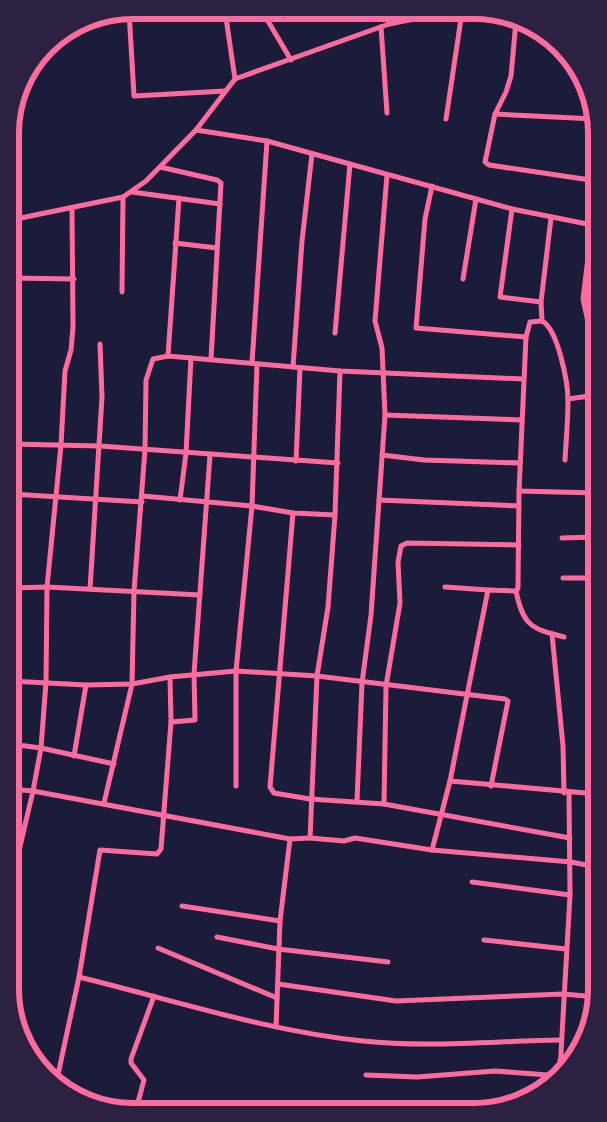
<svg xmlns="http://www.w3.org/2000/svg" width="607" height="1122" font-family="Karla,sans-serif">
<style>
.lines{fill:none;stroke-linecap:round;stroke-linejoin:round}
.minor{stroke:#ff6b9d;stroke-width:5}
.rim{fill:none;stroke:#ff6b9d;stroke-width:6}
</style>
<rect width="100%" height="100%" fill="#1b1b3a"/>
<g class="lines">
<g class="minor">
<polyline points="129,11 134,96 225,91"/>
<polyline points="225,11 235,79"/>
<polyline points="262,11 291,60"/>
<polyline points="516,21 511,76 506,92 495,114 485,162 489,165 597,181"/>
<polyline points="389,24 391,12"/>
<polyline points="381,27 387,113"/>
<polyline points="495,114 595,119"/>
<polyline points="446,119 462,12"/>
<polyline points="196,130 267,141 512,209 597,226"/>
<polyline points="160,167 217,180 221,183 211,359"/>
<polyline points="432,186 425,219 416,328 526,337"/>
<polyline points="132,192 220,204"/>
<polyline points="72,209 73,327 71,350 65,371 61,445 47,587 46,682 41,748 33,791 290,839"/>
<polyline points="512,209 500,297 541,302"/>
<path d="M 551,218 L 541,302 L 542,321 C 558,329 568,383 568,401 C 568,421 566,441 565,460"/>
<polyline points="11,220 123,197 146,181 196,130 235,79 389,24 450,12"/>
<polyline points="592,225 583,299 597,363"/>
<polyline points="175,243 217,248"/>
<polyline points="11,278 74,279"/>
<polyline points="463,279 476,199"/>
<polyline points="122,292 123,197"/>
<polyline points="335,333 350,164"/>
<polyline points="168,356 179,198"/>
<polyline points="252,363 267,141"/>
<polyline points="293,367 302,241 312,154"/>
<polyline points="568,399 597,395"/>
<polyline points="385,415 522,420"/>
<polyline points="11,444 100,446 338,463"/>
<polyline points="382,455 424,460 520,463"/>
<polyline points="296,461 300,368"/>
<polyline points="519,491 597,493"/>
<polyline points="11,494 142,502"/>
<polyline points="143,496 252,506 293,513 335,515"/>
<polyline points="180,500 186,453 191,358"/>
<polyline points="379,500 519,506"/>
<polyline points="293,513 270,787 274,793 310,799 384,804 570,838"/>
<polyline points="11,530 16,444"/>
<polyline points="562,538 597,537"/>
<polyline points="563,578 597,578"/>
<polyline points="445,587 488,590"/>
<polyline points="10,588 47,587 200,595"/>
<polyline points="90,589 102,397 100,344"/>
<path d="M 516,591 C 523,625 531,629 564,637"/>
<polyline points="552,634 563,746 564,793"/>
<polyline points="589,636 597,637"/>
<polyline points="10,681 86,685 132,684 170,677 236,671 317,676 505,699 508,701 491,786"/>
<polyline points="171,722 195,720 194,674 210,455"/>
<polyline points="10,744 41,748 114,764"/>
<polyline points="74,756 86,685"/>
<polyline points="450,781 597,794"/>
<polyline points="236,786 236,671 252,506 257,364"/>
<polyline points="357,801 362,683 371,615 385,415 382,348 375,321 387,175"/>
<polyline points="104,803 132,684 134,591 145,450 146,380 153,359 168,356 340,371 523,379"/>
<polyline points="384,804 386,686 400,603 398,562 401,546 407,543 519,545"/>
<polyline points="310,838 344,841 355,838 432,850 450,781 488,590 516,591 518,588 519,491 526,337 530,322 542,321"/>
<polyline points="10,850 18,851"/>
<polyline points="432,850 571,862 597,867"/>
<polyline points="472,882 570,895"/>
<polyline points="10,889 33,791 10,789"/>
<polyline points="182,906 280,921"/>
<polyline points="217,937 278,949 388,962"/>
<polyline points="484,940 566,949"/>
<polyline points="158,948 277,998"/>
<path d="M 79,977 C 173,1000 267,1031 363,1041 C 428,1048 495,1041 560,1040"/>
<polyline points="278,984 396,1001 563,994 597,997"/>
<polyline points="276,1027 280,921 290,839 310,838 317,676 328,607 335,515 340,371"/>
<polyline points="560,1060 572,1062"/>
<polyline points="366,1075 417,1077 495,1071 548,1075 556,1074 560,1070 570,895 569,793"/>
<polyline points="56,1084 79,977 100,850 157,854 161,849 171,722 170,677"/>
<polyline points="233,1103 263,1109"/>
<polyline points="137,1106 144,1080 131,1063 131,1059 154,996"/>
</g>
</g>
<path d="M0 0H607V1122H0ZM133 19H474A114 114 0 0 1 588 133V989A114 114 0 0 1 474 1103H133A114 114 0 0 1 19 989V133A114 114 0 0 1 133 19Z" fill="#2d2142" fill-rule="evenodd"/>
<path class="rim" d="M133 19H474A114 114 0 0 1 588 133V989A114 114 0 0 1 474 1103H133A114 114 0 0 1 19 989V133A114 114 0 0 1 133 19Z"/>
</svg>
